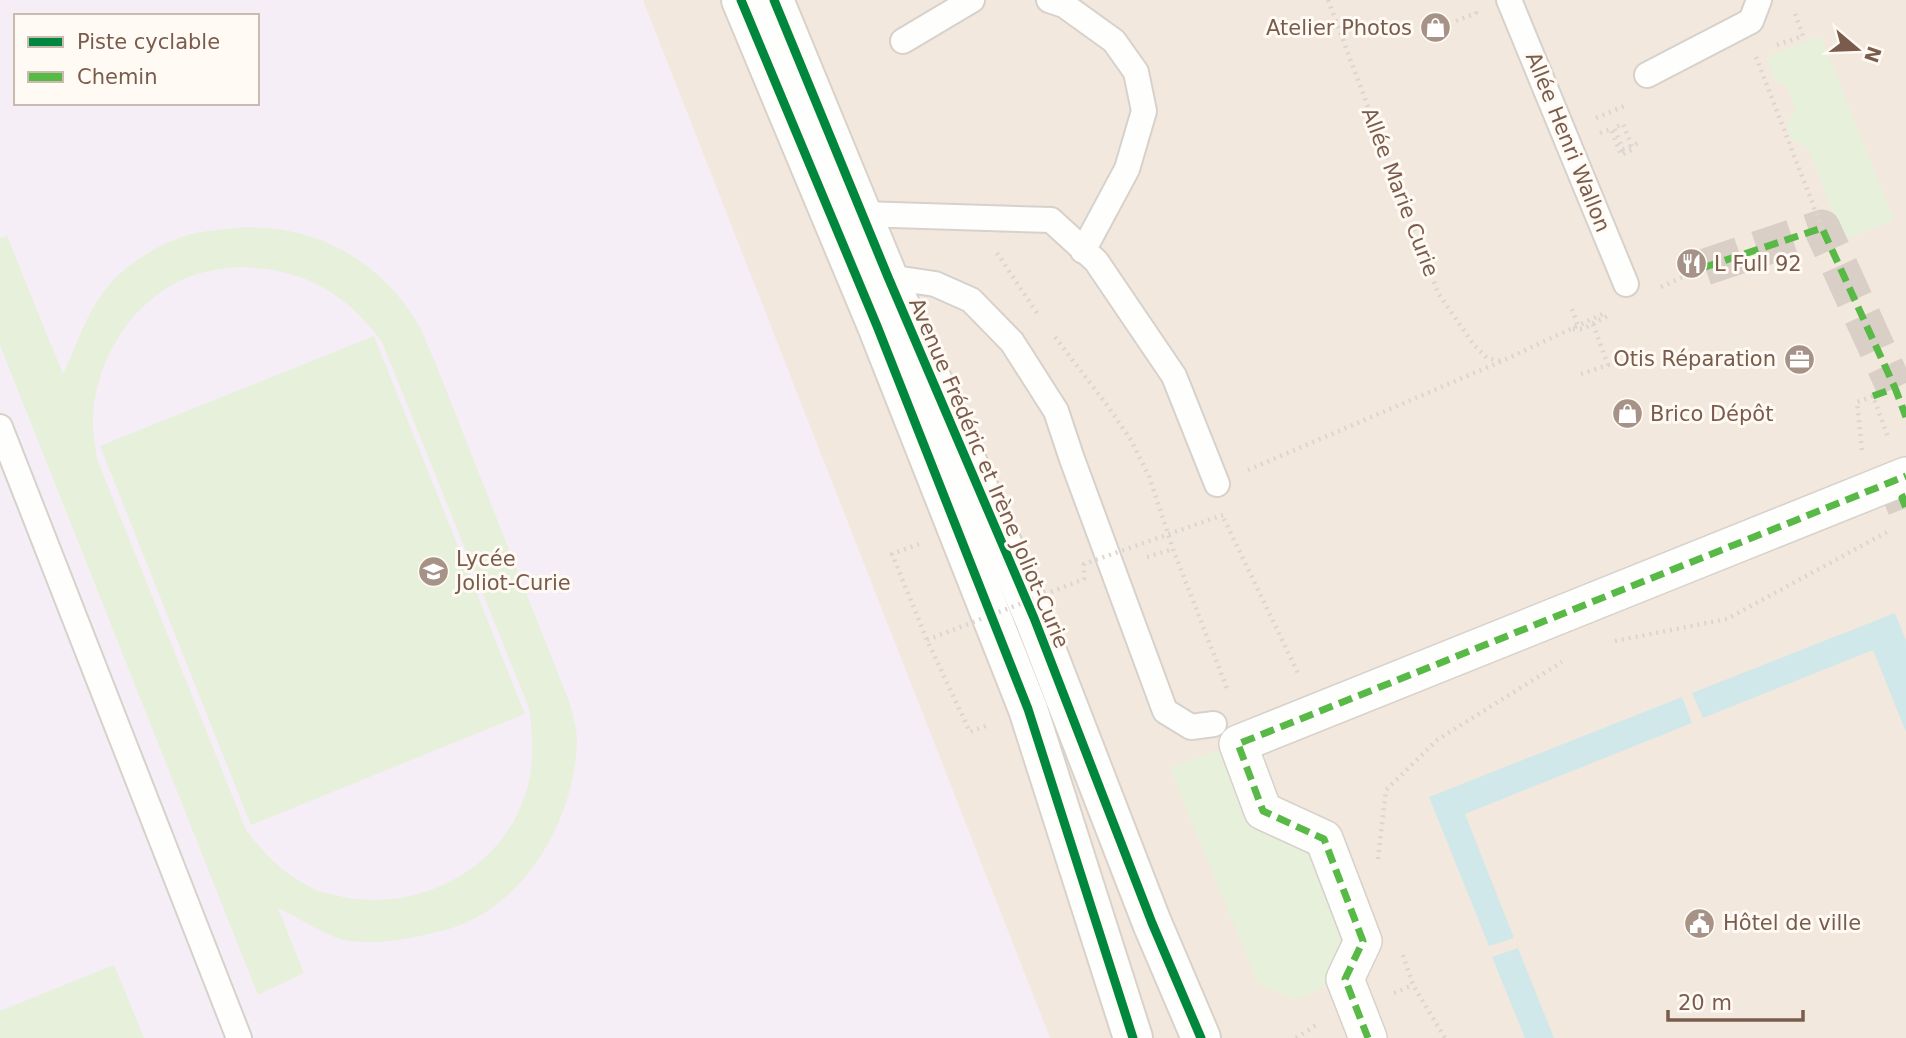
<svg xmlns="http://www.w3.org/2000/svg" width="1906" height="1038" font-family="'DejaVu Sans',sans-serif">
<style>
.residential{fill:#f2e8de;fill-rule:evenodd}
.education{fill:#f6eef6;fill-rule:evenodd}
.green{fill:#e7f0db;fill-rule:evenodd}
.water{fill:#d0e8ea}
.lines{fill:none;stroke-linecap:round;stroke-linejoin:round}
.pedestrian-tunnel{stroke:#d9cfc7;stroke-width:37;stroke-dasharray:37 18;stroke-linecap:butt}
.service-casing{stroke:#d7d1cb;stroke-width:28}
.pedestrian-casing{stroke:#d7d1cb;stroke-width:40}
.secondary-casing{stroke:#d9d2cb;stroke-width:42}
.path{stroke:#dcd5d0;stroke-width:4.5;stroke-dasharray:2 5;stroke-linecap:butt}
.service{stroke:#fefefd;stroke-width:24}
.pedestrian{stroke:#fefefd;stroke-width:37}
.secondary{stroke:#fefefd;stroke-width:38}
.path-bridge{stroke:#dcd5d0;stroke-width:4.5;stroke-dasharray:2 5;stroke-linecap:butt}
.quiet{stroke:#58b947;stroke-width:7;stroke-dasharray:14 7;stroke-linecap:butt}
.cycleway-casing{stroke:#fffaf3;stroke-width:13}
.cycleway{stroke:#00873e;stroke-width:9}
.labels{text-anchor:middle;stroke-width:6;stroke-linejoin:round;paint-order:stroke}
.poi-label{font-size:21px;fill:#7a5c4d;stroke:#fffaf3;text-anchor:start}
.street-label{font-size:21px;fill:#7a5c4d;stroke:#fffaf3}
</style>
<rect width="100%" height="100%" fill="#f9f5f0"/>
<path class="residential" d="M 0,0 L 1906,0 L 1906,1038 L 0,1038 ZM 16,16 L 257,16 L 257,103 L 16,103 Z"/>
<path class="education" d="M 0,0 L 643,0 L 1050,1038 L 0,1038 ZM 16,16 L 257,16 L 257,103 L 16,103 Z"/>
<g class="green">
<polygon points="1821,36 1894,220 1844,240 1808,148 1792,140 1787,125 1795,109 1786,85 1774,81 1767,57"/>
<path d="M 244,227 C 258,228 274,228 288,231 C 343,241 388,275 417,322 C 424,334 429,349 435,362 L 570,704 C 573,715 577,729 577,741 C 575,813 533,893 465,923 C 452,929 437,932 424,935 C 397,941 372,945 345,940 C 327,937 296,916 278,908 L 304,973 L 258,995 L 0,345 L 0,238 L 7,236 L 63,374 C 76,348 84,319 101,295 C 120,268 154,246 185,236 C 203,230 225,230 244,227 ZM 240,267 C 304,269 344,291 382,342 L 529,708 C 533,738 535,769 524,798 C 498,873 415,913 339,896 C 331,894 321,893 314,889 C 286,876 264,854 246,830 L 97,459 C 96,448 93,437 93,426 C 92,362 134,294 197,274 C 211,270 226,268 240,267 Z"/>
<polygon points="374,336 525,714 251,825 100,446"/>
<polygon points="1238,744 1263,811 1324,839 1363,941 1345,979 1295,1000 1257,982 1170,767"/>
<polygon points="114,965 144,1038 0,1038 0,1011"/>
</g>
<g class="water">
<polygon points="1895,613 1906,641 1906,732 1873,650 1703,718 1692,693"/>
<polygon points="1682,697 1692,723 1465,814 1514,938 1489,946 1429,797"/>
<polygon points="1518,948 1554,1038 1525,1038 1492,957"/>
</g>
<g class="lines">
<g class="pedestrian-tunnel">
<polyline points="1705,267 1822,228 1895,388"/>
<polyline points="1906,496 1902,498 1906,508"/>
</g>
<defs>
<g id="service">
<polyline points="1049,0 1064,5 1114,41 1136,72 1144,111 1127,169 1083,251"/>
<polyline points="1509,0 1626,284"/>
<polyline points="903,41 972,0"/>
<polyline points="1647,75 1751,21 1759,0"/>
<polyline points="862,214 1051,220 1096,261 1174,376 1217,484"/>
<polyline points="888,277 935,284 971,300 1012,342 1056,411 1072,459 1165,711 1191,727 1214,724"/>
<polyline points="0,427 239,1038"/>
</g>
<polyline id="pedestrian" points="1368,1038 1345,979 1363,941 1324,839 1263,811 1238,744 1906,476"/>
<g id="secondary">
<polyline points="741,0 877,326 1028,709 1133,1038"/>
<polyline points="774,0 888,277 1034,618 1152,923 1201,1038"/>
</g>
</defs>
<use href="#service" class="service-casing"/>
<use href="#pedestrian" class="pedestrian-casing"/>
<use href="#secondary" class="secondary-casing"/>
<g class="path">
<polyline points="1328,0 1438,293 1474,345 1487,358 1501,361"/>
<polyline points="1456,21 1476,13 1475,10"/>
<polyline points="1777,45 1803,36 1794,11"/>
<polyline points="1756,57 1822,228"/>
<polyline points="1596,118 1627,105"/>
<polyline points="1600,133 1611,129 1621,155 1633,149 1623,124 1614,128 1623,149 1641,142"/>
<polyline points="997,253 1037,313"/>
<polyline points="1661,287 1705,267"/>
<polyline points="1572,309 1578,326"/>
<polyline points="1573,329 1583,329 1609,315"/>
<polyline points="1055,337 1107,405 1131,440 1149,476 1173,549 1228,691"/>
<polyline points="1581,374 1608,365 1593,324"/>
<polyline points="1862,450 1857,402 1873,396 1888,437"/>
<polyline points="1248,470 1502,361 1605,313"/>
<polyline points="1224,519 1299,675"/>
<polyline points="919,544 892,554 927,640 970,732 988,725"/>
<polyline points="1147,557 1173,549"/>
<polyline points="1615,641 1727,619 1887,532"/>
<polyline points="1378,859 1386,790 1437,740 1562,662"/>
<polyline points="1403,955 1413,985 1445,1038"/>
<polyline points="1394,993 1413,985"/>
<polyline points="1296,1038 1318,1024"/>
</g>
<use href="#service" class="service"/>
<use href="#pedestrian" class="pedestrian"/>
<use href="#secondary" class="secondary"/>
<polyline class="path-bridge" points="927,640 1084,579 1084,564 1223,515"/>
<g class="quiet">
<polyline points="1705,267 1822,228 1895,388"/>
<polyline points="1873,396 1895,388 1906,417"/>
<polyline points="1906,496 1902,498 1906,508"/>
<polyline points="1368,1038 1345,979 1363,941 1324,839 1263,811 1238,744 1906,476"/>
</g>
<defs>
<g id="cycleway">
<polyline points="741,0 877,326 1028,709 1133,1038"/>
<polyline points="774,0 888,277 1034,618 1152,923 1201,1038"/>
</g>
</defs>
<use href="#cycleway" class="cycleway-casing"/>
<use href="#cycleway" class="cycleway"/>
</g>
<defs>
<symbol id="shop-disc" viewBox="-11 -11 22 22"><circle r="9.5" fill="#a69286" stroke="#fffaf3"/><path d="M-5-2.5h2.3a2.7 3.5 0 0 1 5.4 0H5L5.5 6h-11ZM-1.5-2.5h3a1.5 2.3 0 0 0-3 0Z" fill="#fff"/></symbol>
<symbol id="restaurant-disc" viewBox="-11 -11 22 22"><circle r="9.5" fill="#a69286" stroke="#fffaf3"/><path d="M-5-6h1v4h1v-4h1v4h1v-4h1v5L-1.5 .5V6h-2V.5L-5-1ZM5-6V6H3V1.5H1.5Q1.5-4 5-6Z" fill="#fff"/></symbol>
<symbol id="office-disc" viewBox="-11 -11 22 22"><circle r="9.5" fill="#a69286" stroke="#fffaf3"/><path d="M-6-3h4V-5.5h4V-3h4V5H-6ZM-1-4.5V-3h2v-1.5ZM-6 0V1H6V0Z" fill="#fff"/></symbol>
<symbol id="school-disc" viewBox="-11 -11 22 22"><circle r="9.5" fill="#a69286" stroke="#fffaf3"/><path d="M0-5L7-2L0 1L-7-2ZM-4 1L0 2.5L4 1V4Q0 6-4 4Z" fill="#fff"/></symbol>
<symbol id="civic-disc" viewBox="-11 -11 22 22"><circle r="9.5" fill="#a69286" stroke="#fffaf3"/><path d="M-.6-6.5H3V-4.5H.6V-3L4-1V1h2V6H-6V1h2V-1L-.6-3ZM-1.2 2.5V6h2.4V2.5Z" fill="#fff"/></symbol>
</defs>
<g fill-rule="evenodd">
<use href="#shop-disc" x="1418" y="10" width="35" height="35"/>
<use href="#restaurant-disc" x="1674" y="246" width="35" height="35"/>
<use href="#office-disc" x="1782" y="342" width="35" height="35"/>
<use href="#shop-disc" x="1610" y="396" width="35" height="35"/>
<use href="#school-disc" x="416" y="554" width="35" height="35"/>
<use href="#civic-disc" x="1682" y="906" width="35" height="35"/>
</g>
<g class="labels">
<g class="poi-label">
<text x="1412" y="35" text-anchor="end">Atelier Photos</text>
<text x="1714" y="271">L Full 92</text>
<text x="1776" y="366" text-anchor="end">Otis Réparation</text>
<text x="1650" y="421">Brico Dépôt</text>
<text x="456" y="566">Lycée<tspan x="456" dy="24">Joliot-Curie</tspan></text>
<text x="1723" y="930">Hôtel de ville</text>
</g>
<g class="street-label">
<text transform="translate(1568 142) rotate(68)" y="7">Allée Henri Wallon</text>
<text transform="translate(1400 192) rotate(69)" y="7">Allée Marie Curie</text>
<text transform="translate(989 473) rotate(67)" y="7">Avenue Frédéric et Irène Joliot-Curie</text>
</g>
</g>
<rect x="14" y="14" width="245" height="91" fill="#fffaf3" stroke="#cabbb1" stroke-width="2"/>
<rect x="28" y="37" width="35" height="10" fill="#00873e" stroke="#cabbb1" stroke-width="2"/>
<text x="77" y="49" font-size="21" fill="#7a5c4d">Piste cyclable</text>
<rect x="28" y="72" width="35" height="10" fill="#58b947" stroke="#cabbb1" stroke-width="2"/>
<text x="77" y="84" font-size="21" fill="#7a5c4d">Chemin</text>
<g transform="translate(1857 49) rotate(109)" stroke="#fffaf3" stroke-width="5" paint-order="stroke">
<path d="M0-5L12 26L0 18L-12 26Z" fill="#7a5c4d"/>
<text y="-10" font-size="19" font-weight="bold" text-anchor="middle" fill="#7a5c4d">N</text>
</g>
<path d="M1668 1010v10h135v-10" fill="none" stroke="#7a5c4d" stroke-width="3.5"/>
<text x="1678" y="1010" font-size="21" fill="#7a5c4d" stroke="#fffaf3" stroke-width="5" paint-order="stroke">20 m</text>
</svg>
